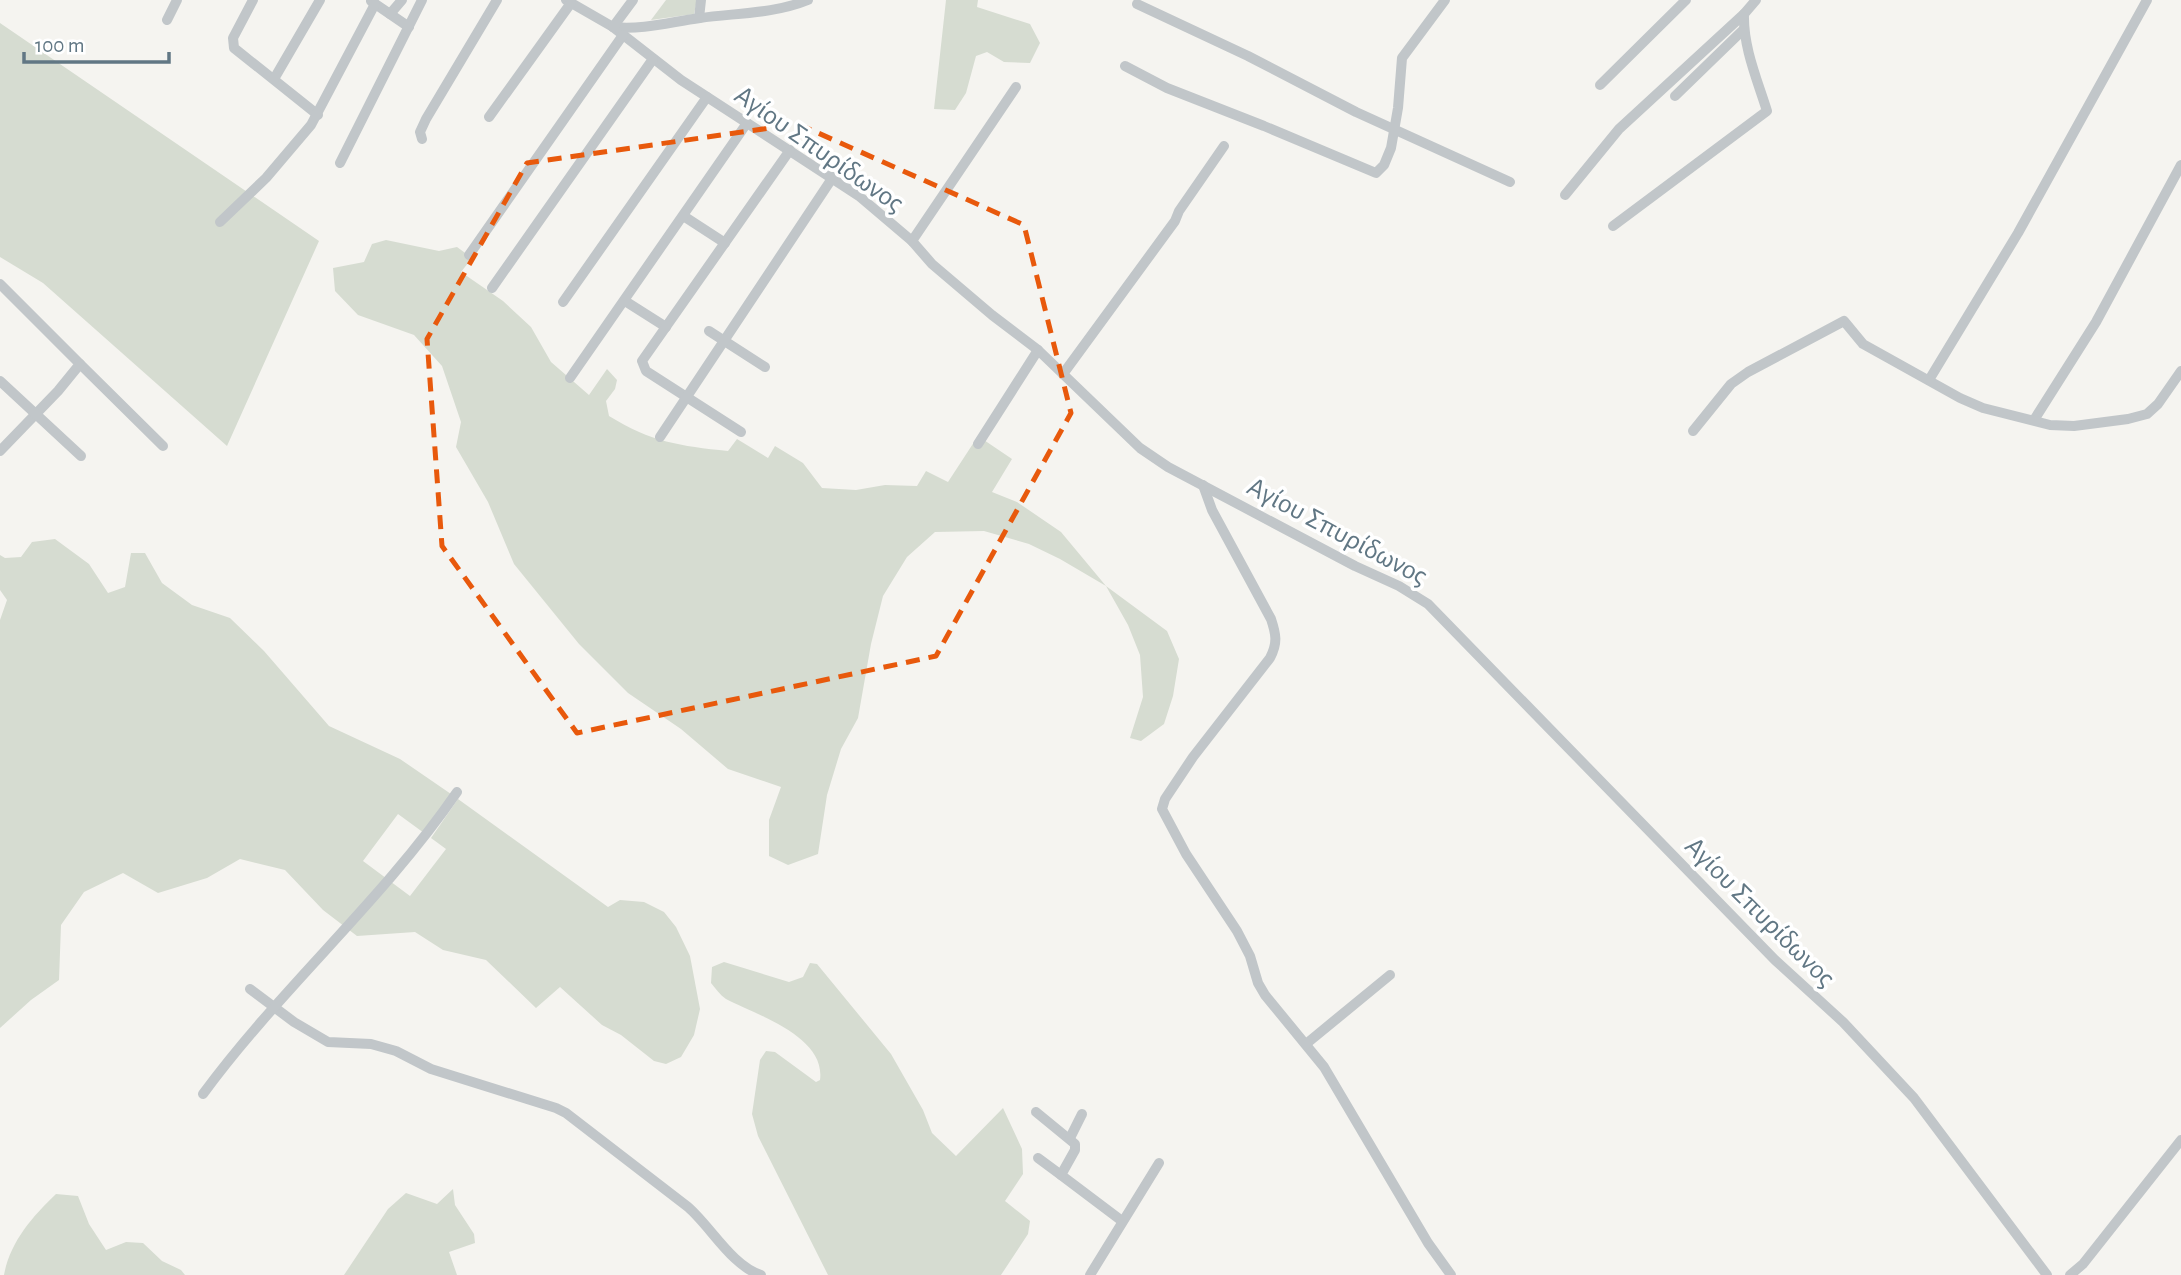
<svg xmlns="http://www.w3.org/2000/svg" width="2181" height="1275" font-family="'Alegreya Sans',sans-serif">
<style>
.green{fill:#d6dcd1}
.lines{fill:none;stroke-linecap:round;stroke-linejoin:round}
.street{stroke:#c1c6c9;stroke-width:10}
.marked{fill:none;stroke:#e8590c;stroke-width:5;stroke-dasharray:14 9;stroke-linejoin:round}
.labels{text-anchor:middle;stroke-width:7;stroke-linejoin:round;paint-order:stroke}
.street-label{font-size:28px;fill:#617784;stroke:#fff}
</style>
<rect width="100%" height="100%" fill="#f5f4f0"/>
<g class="green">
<polygon points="666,0 697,0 694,14 651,20"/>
<polygon points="946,0 978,0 977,7 1030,24 1040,43 1030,63 1004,62 987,52 976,56 966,93 955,110 934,109"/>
<polygon points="0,23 319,241 227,446 43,283 0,257"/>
<path d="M 386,240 L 439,251 L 457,247 L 472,258 L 461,272 L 503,301 L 531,327 L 551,362 L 589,395 L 607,369 L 617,380 L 615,389 L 606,401 L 609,416 C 651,442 680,446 728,451 L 737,439 L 768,458 L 775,446 L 803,463 L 822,488 L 856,490 L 885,485 L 917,486 L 926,471 L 948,482 L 978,436 L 1012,459 L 992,492 L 1017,502 L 1061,532 L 1106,586 L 1167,631 L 1179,659 L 1173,696 L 1164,724 L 1141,741 L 1130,738 L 1143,697 L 1140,655 L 1128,625 L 1106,586 L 1060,559 L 1029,544 L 984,531 L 935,532 L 907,557 L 883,596 L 871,644 L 858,718 L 841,749 L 827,795 L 818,854 L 788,865 L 769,856 L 769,820 L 781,787 L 728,769 L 681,729 L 628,693 L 579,644 L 514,564 L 488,502 L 456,447 L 461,422 L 442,366 L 414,335 L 358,315 L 335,291 L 333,268 L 364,262 L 372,244 Z"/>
<polygon points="55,539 89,564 108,593 125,587 131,553 145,553 162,583 192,605 230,618 264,651 329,726 400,759 451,794 424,833 398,814 363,861 410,896 446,849 431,838 458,799 608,907 620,900 644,902 664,912 676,927 690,956 700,1009 694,1035 681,1057 666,1064 654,1061 621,1035 602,1025 560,987 536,1008 486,960 443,950 415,932 357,936 323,910 285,870 240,859 207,878 158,893 123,873 84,892 61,925 59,980 31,1000 0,1028 0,620 7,600 0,590 0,555 5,558 21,557 32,542"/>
<path d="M 724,962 L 789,982 L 803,977 L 810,963 L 817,964 L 891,1054 L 923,1110 L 932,1133 L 956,1156 L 1003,1108 L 1022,1149 L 1023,1174 L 1005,1201 L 1030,1221 L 1028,1234 L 1001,1275 L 828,1275 L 758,1136 L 752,1114 L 760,1060 L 766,1051 L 775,1052 L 816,1082 L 820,1080 C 826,1036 756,1015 726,999 C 720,995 716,989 711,983 L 712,967 Z"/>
<polygon points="453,1189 455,1205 474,1234 475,1243 449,1252 457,1275 344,1275 388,1209 406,1193 437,1204"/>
<path d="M 56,1194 L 78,1196 L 89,1224 L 106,1250 L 126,1242 L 143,1243 L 162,1261 L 181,1270 L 185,1275 L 4,1275 C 10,1242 32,1217 56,1194 Z"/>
</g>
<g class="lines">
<g class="street">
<polyline points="253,0 233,38 234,48 318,115"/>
<polyline points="566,0 613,27 681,80 859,196 912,241 932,264 992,315 1038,350 1140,448 1168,467 1355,566 1399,586 1428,604 1775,960 1843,1022 1914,1098 2047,1275"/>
<polyline points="371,1 409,27"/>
<polyline points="1137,4 1248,56 1356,112 1510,182"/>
<polyline points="390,14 402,0"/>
<polyline points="699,18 701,0"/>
<polyline points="167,20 177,0"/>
<path d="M 613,27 C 643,30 670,22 700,18 C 735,13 774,14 808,0"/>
<polyline points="613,27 633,0"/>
<polyline points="1125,66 1167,88 1264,126 1376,173 1384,165 1391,148 1398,108 1402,58 1445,0"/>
<polyline points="274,79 320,0"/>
<polyline points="1600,85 1686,0"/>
<polyline points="1675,96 1743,30"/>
<polyline points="489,117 571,3"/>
<polyline points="422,139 420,132 426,119 497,0"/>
<polyline points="340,163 422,0"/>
<polyline points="1565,195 1619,129 1744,14"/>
<polyline points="685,217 725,243"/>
<polyline points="220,222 266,178 311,125 375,4"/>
<path d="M 1613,226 L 1767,111 C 1757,79 1743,47 1744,14 L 1756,0"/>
<polyline points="912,241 1016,87"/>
<polyline points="469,255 623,35"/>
<polyline points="0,284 80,364 58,391 0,451"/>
<polyline points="492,288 653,59"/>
<polyline points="625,301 666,327"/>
<polyline points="563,302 707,97"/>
<polyline points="709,331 765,367"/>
<polyline points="80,364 163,446"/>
<polyline points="1063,374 1175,221 1179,211 1224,146"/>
<polyline points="570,378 747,123"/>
<polyline points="1929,380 2018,233 2147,0"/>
<polyline points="0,381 81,456"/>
<polyline points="2034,420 2096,322 2181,165"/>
<polyline points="1693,431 1731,384 1748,372 1844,321 1863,344 1960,398 1983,408 2050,425 2074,426 2128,419 2147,414 2158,404 2181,371"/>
<polyline points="741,432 646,371 642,361 790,150"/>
<polyline points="660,437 833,177"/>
<polyline points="978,444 1038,350"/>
<path d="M 1203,485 L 1212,510 L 1271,619 C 1276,634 1278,643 1270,658 L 1193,757 L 1165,799 L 1162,809 L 1186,854 L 1237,931 L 1250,956 L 1258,983 L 1265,995 L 1324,1067 L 1428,1243 L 1451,1275"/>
<path d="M 250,989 L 294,1022 L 328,1042 L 371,1044 L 396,1051 L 431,1069 L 556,1108 L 566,1113 L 688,1207 C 711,1227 732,1266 761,1275"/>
<polyline points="1306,1044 1390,975"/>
<path d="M 203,1094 C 281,988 382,901 457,792"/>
<polyline points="1036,1112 1075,1144 1075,1150 1061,1175 1122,1221"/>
<polyline points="1070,1138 1082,1114"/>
<polyline points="1038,1158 1061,1175"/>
<polyline points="1090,1275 1159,1163"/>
<polyline points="2070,1275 2083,1264 2181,1140"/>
</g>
</g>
<path class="marked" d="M 798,124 L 1024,225 L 1071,413 L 936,656 L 577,733 L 442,546 L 427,339 L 527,163 Z"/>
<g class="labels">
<g class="street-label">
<text transform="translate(820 148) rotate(35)" y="10">Αγίου Σπυρίδωνος</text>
<text transform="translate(1338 530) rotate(28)" y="10">Αγίου Σπυρίδωνος</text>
<text transform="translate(1761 911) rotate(45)" y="10">Αγίου Σπυρίδωνος</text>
</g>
</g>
<path d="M24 52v10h145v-10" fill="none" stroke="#617784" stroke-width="3.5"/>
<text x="35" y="52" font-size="21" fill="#617784" stroke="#ffffff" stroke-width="5" paint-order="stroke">100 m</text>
</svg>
